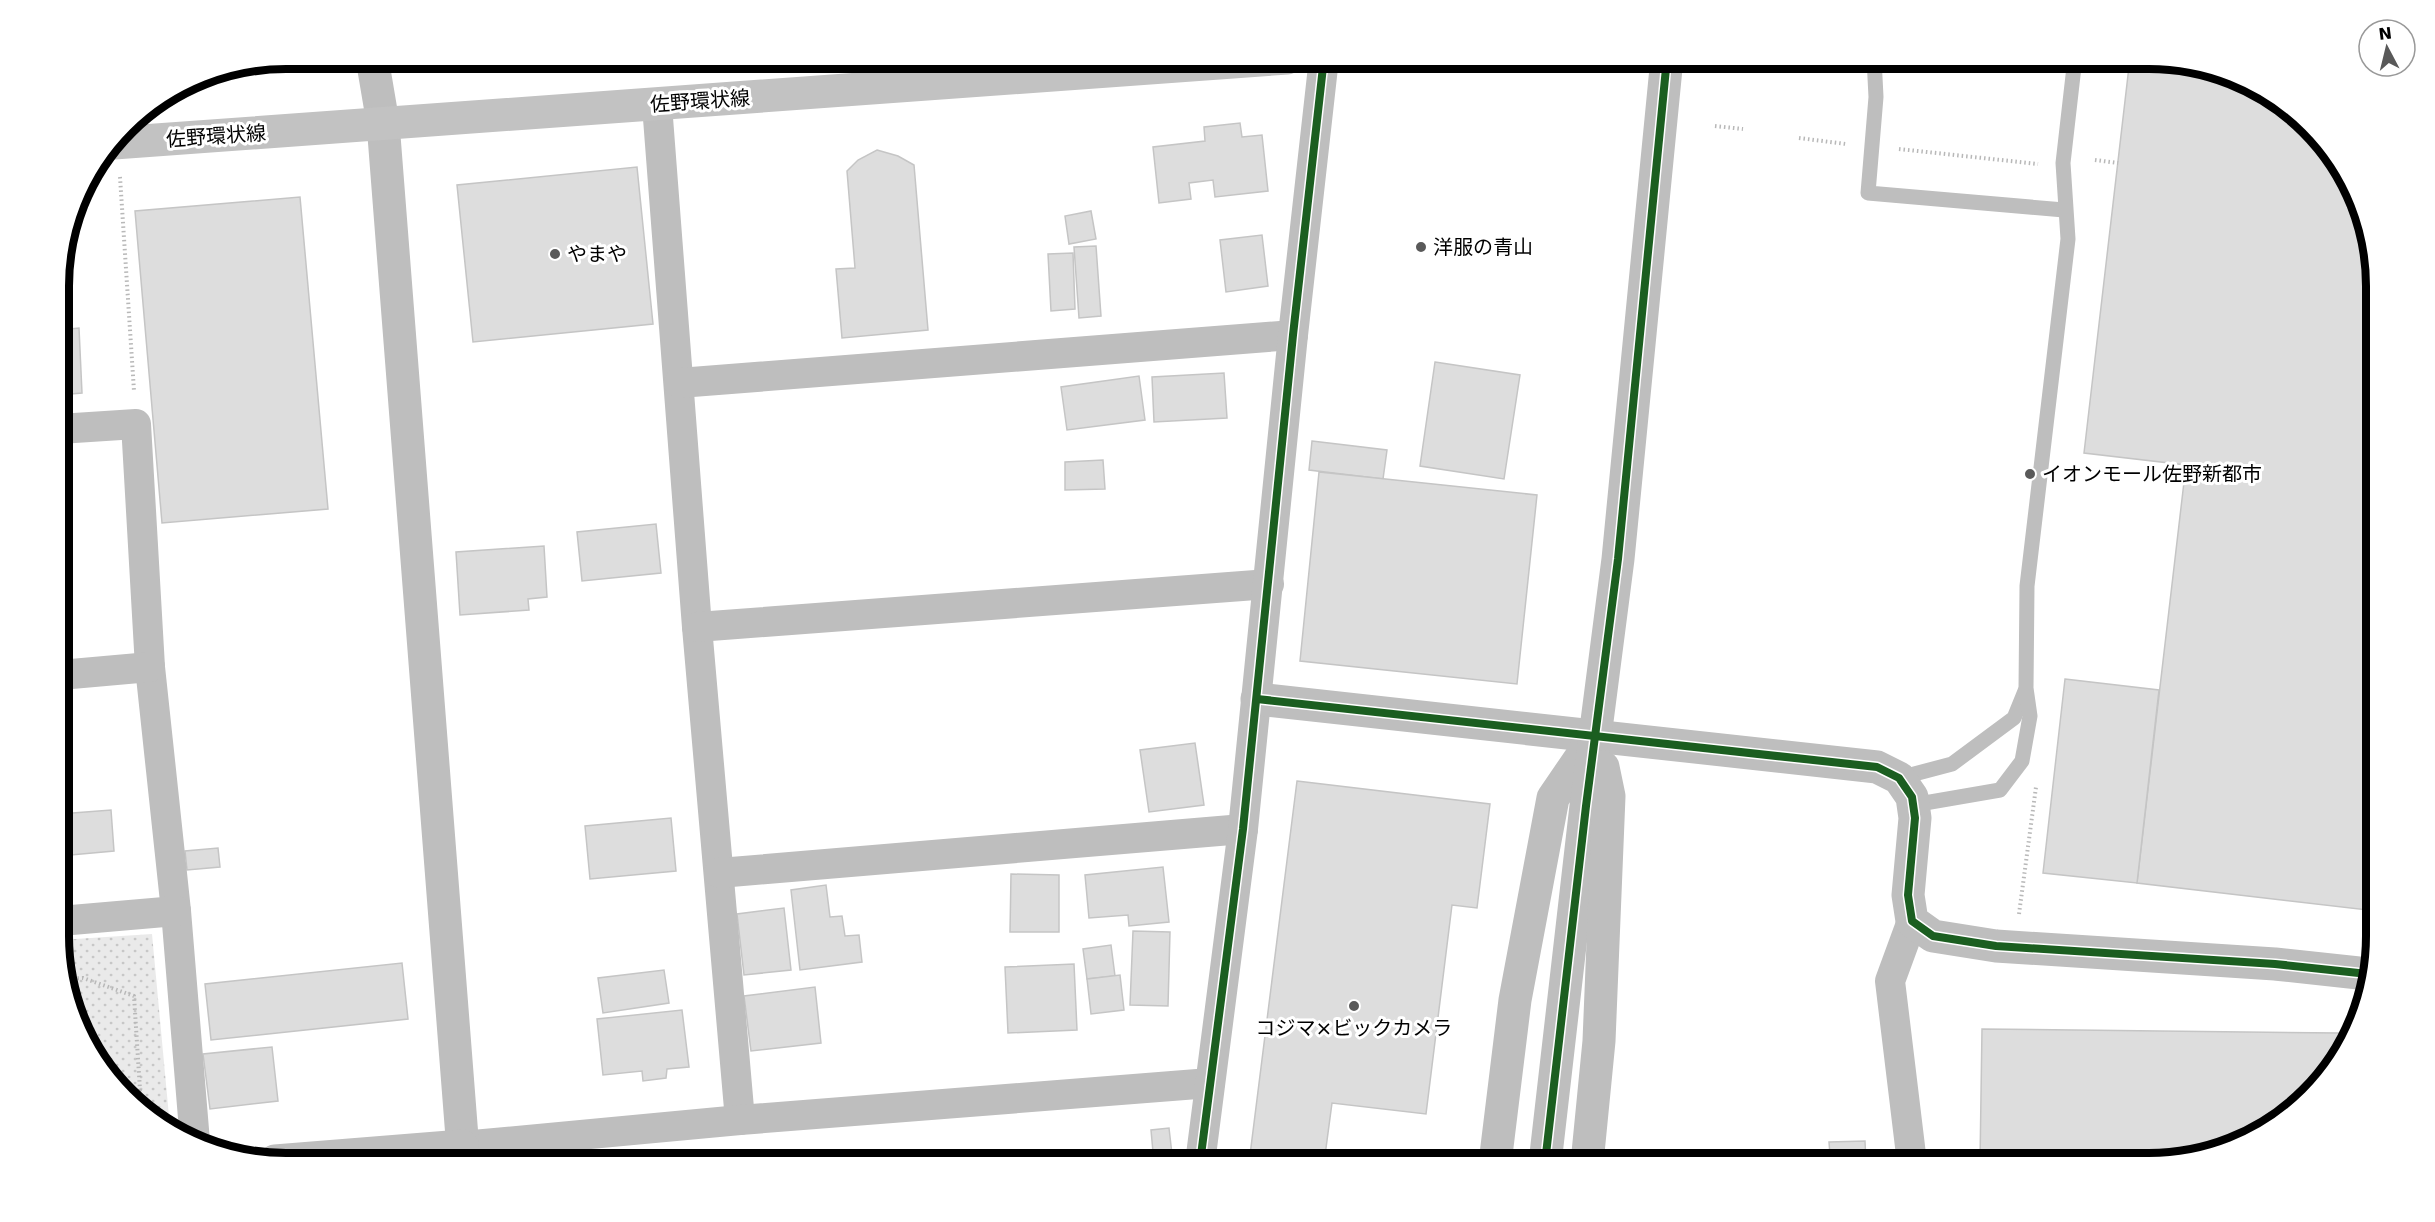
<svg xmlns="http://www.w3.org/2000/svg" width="2435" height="1222" font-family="'DejaVu Sans','Noto Sans JP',sans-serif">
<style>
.park{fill:url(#park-dots)}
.building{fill:#ddd;stroke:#c5c5c5;stroke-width:1.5}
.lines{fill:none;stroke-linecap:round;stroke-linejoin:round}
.path{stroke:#b8b8b8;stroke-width:4;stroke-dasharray:1.5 3;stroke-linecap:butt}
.service{stroke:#bebebe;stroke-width:15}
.minor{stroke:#bebebe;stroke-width:30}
.tertiary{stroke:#bebebe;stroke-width:33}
.secondary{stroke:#c2c2c2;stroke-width:33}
.cycleway-casing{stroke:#fff;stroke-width:11}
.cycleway{stroke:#1b5e20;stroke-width:8}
.poi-dot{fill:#595959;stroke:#fff;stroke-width:2}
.labels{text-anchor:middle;stroke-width:6;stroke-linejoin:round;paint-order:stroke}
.street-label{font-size:20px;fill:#000;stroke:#fff}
.poi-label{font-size:20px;fill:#000;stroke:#fff;text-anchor:start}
.rim{fill:none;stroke:#000;stroke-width:8}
</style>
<defs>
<pattern id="park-dots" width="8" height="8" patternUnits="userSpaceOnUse" patternTransform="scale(1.5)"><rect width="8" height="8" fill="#eaeaea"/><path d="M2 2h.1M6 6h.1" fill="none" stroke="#c7c7c7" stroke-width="1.8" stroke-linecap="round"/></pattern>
</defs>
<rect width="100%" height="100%" fill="#fff"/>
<path class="park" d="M 152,934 L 170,1127 C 150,1111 121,1093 105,1074 C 77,1040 61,983 60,940 Z"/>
<g class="building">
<polygon points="2130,58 2149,58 2249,82 2330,148 2359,199 2375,256 2376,911 2137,883 2186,465 2084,453"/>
<polygon points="1240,123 1242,137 1262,135 1268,191 1215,197 1213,180 1189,183 1191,199 1159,203 1153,147 1205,141 1204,127"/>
<polygon points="877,150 898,156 914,165 928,330 842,338 836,269 855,268 847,171 858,160"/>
<polygon points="637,167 653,324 473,342 457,185"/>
<polygon points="300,197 328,509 162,523 135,211"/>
<polygon points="1091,211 1096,239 1069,244 1065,216"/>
<polygon points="1262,235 1268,286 1226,292 1220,240"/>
<polygon points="1096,246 1101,316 1079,318 1074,247"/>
<polygon points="1073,253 1075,309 1051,311 1048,254"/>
<polygon points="79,328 82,393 59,395 59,330"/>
<polygon points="1435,362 1520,375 1504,479 1420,466"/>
<polygon points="1224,373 1227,418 1154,422 1152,377"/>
<polygon points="1139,376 1145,420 1067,430 1061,387"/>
<polygon points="1312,441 1387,450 1383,479 1309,470"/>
<polygon points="1103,460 1105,489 1065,490 1065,462"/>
<polygon points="1319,472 1537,495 1517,684 1300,661"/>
<polygon points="656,524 661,573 582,581 577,532"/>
<polygon points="544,546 547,597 528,599 529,610 460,615 456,552"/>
<polygon points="2065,679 2159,690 2137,883 2043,873"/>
<polygon points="1195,743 1204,805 1149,812 1140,750"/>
<polygon points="1297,781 1490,804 1477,908 1452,905 1426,1114 1332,1103 1324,1163 1249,1163"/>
<polygon points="111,810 114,851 60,856 60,814"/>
<polygon points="671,818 676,871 590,879 585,826"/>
<polygon points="218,848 220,867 187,870 185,851"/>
<polygon points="1163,867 1169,922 1129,926 1128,915 1089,918 1085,875"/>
<polygon points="1011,874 1059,875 1059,932 1010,932"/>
<polygon points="826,885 830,917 842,916 845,936 859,935 862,962 800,970 791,890"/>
<polygon points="784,908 791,970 744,975 737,914"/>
<polygon points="1133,931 1170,932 1168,1006 1130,1005"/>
<polygon points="1111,945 1115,976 1087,979 1083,949"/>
<polygon points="402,963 408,1019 211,1040 205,984"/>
<polygon points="1074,964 1077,1030 1008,1033 1005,967"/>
<polygon points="664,970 669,1003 603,1013 598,978"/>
<polygon points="1120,975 1124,1010 1091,1014 1087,979"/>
<polygon points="815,987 821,1043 751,1051 744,996"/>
<polygon points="682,1010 689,1067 667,1069 666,1078 643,1081 642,1071 603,1075 597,1019"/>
<polygon points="1982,1029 2339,1033 2338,1059 2320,1086 2276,1125 2223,1151 2164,1163 1980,1163"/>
<polygon points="272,1047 278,1101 210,1109 203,1054"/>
<polygon points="1169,1128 1173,1163 1154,1163 1151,1130"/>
<polygon points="1865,1141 1866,1163 1790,1163 1789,1157 1830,1155 1829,1142"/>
</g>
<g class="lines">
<g class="path">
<polyline points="1715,126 1743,129"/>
<polyline points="1799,138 1846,144"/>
<polyline points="1899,149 2038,164"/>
<polyline points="2095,160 2118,163"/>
<polyline points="120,177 134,391"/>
<polyline points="2019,914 2036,787"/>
<polyline points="64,979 83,978 134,996 140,1090 130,1094"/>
</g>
<g class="service">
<polyline points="1874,58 1876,97 1868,193 2064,210"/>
<polyline points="1899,778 1952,764 2014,718 2025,691"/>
<polyline points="1913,805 2000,790 2022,761 2030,716 2026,688 2027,586 2068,239 2063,163 2075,58"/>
</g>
<g class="minor">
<polyline points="657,105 697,627 740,1120"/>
<polyline points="679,383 1293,335"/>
<polyline points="59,429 136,424 150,667 176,911 195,1142"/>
<polyline points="697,627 1269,584"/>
<polyline points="60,675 150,667"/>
<polyline points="719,873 1243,829"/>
<polyline points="60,921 176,911"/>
<polyline points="1912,921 1890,981 1912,1163"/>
<polyline points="462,1146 740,1120 1210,1083"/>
<polyline points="1200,1163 1243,829 1293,335 1324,58"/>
</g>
<g class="tertiary">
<polyline points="372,58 383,123 464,1163"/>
<polyline points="1257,699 1877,767 1899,778 1912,797 1915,818 1908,895 1912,921 1933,936 1996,946 2275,964 2368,974"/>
<polyline points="275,1161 462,1146"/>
<polyline points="1495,1163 1515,1000 1553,798 1592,741"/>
<polyline points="1545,1163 1586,806 1618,559 1667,58"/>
<polyline points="1587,1163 1599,1041 1609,796 1603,767"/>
</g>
<polyline class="secondary" points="114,143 1287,58"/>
<defs>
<g id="cycleway">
<polyline points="1257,699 1877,767 1899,778 1912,797 1915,818 1908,895 1912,921 1933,936 1996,946 2275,964 2368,974"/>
<polyline points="1200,1163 1243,829 1293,335 1324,58"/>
<polyline points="1545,1163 1586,806 1618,559 1667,58"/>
</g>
</defs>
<use href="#cycleway" class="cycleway-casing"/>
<use href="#cycleway" class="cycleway"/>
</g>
<g class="poi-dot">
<circle cx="1421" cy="247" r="6"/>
<circle cx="555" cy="254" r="6"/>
<circle cx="2030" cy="474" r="6"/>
<circle cx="1354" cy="1006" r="6"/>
</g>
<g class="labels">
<g class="street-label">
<text transform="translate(700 101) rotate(-4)" y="7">佐野環状線</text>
<text transform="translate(216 136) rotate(-4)" y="7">佐野環状線</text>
</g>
<g class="poi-label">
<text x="1433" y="254">洋服の青山</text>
<text x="567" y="261">やまや</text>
<text x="2042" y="481">イオンモール佐野新都市</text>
<text x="1354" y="1035" text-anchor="middle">コジマ×ビックカメラ</text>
</g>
</g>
<path d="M0 0H2435V1222H0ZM286 69H2149A217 217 0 0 1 2366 286V936A217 217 0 0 1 2149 1153H286A217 217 0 0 1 69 936V286A217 217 0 0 1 286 69Z" fill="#fff" fill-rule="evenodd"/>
<path class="rim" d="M286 69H2149A217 217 0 0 1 2366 286V936A217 217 0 0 1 2149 1153H286A217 217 0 0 1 69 936V286A217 217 0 0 1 286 69Z"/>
<g transform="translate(2387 48) rotate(353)"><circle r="28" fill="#ffffff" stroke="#999999" stroke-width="1.5"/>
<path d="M0-4.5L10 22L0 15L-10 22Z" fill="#595959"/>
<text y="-9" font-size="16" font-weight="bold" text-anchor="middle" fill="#000000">N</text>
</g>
</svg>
